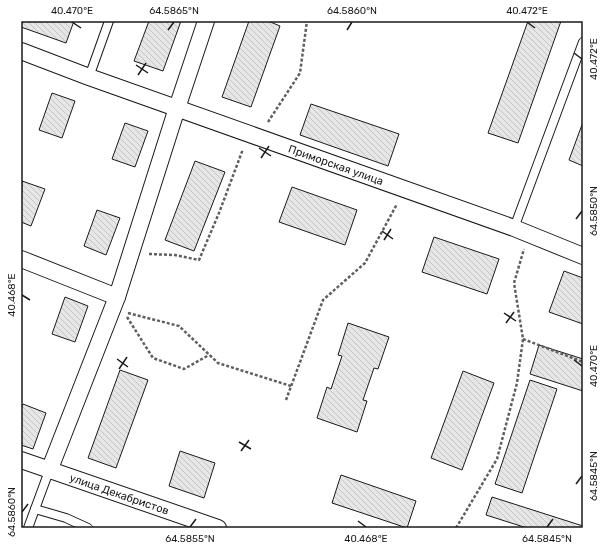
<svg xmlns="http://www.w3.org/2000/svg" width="604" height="549" font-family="Rubik,sans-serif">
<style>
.building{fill:url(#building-back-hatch);stroke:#1a1a1a}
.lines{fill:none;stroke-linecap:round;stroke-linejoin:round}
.service-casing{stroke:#1a1a1a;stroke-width:10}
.minor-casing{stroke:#1a1a1a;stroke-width:18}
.path{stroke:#5f5f5f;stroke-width:2.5;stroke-dasharray:3 2;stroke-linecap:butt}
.service{stroke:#fff;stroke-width:8}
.minor{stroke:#fff;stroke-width:16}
.ticks{fill:none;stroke:#1a1a1a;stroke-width:1.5}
.labels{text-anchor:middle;stroke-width:3;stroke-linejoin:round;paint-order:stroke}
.street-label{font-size:11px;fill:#1a1a1a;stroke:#fff}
.neatline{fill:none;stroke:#1a1a1a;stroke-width:1.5}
.ticks-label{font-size:10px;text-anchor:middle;fill:#1a1a1a}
</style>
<defs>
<pattern id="building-back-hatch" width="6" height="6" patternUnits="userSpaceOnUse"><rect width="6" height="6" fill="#e6e6e6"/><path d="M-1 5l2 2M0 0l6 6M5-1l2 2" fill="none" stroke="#c5c5c5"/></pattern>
</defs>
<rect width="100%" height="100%" fill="#fff"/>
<g class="building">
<polygon points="21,21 74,21 66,43 21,27"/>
<polygon points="149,21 181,21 163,71 134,61"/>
<polygon points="249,21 268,21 280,26 251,107 222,97"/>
<polygon points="528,21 561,21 518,143 488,133"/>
<polygon points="52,93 75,101 62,138 39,130"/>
<polygon points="311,104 399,134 388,166 300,135"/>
<polygon points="583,122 583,166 569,160"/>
<polygon points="125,123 148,131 135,167 112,159"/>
<polygon points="195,161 225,172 194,251 165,240"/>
<polygon points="22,181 45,189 31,226 21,222"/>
<polygon points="292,187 357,210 345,245 279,222"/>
<polygon points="97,210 120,218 106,255 84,246"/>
<polygon points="434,237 499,259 487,294 422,272"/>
<polygon points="564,271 583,278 583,324 549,312"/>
<polygon points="65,297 88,306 75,342 52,334"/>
<polygon points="348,323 389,337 378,369 374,368 363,400 367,401 357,432 317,418 327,387 331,389 342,356 338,355"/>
<polygon points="539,345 583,359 583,391 530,374"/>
<polygon points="120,370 148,380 116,468 88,458"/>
<polygon points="463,371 494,383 462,470 431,458"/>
<polygon points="530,380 557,389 522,493 495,484"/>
<polygon points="23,404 46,413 33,449 21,445 21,409"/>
<polygon points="180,451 215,463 204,498 169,486"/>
<polygon points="341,475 416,501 407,528 332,503"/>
<polygon points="492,497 583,526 583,528 527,528 486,515"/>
</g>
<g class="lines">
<defs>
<g id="service">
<polyline points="89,77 109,21"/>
<polyline points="514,228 583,42"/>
<polyline points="35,509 66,518 88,528"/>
<polyline points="28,528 49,471"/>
</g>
<g id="minor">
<path id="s1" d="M 21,51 L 89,77 L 514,228 L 583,256"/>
<polyline points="21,259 117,297"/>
<path id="s2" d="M 21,460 L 218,528"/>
<polyline points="49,471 117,297 177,108 206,21"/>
</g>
</defs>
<use href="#service" class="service-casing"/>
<use href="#minor" class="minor-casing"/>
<g class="path">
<polyline points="268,122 300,73 307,21"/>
<polyline points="149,254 175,255 199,260 219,213 243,149"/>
<polyline points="128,313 179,326 218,363 291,386"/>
<polyline points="127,317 153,358 184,369 209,355"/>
<polyline points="523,339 583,362"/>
<polyline points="286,400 323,300 365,263 397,204"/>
<polyline points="456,528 497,459 517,383 523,339 514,283 524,249"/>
</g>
<use href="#service" class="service"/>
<use href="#minor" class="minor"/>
</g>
<path class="ticks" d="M 72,22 L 81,28M 527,22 L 535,28M 168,30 L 174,22M 347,30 L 352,22M 574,53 L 582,59M 136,65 L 148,73M 138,75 L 146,63M 259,148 L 271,156M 261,158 L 269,146M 576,219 L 582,211M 382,231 L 393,239M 384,240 L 391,229M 22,295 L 30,300M 504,313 L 516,321M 506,323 L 514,312M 117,359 L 128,367M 574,360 L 582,366M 119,369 L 127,357M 239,442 L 251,449M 241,451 L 249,440M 576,484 L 582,476M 22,512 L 28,504M 358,521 L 366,527M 190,527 L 196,519M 547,527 L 553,519"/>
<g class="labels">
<g class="street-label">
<text dy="4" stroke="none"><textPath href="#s1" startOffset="335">Приморская улица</textPath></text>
<text dy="4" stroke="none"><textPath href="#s2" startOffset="104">улица Декабристов</textPath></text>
</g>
</g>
<rect width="604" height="549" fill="none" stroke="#ffffff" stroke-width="44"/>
<rect x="22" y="22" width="560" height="505" class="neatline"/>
<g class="ticks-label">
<text x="72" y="14">40.470°E</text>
<text x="174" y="14">64.5865°N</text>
<text x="352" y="14">64.5860°N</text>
<text x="527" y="14">40.472°E</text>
<text transform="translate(593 59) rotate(-90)" y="4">40.472°E</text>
<text transform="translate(593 211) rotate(-90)" y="4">64.5850°N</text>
<text transform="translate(11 295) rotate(-90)" y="4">40.468°E</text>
<text transform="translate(593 366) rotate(-90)" y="4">40.470°E</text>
<text transform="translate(593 476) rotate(-90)" y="4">64.5845°N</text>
<text transform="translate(11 512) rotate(-90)" y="4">64.5860°N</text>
<text x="190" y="542">64.5855°N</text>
<text x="366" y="542">40.468°E</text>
<text x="547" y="542">64.5845°N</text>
</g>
</svg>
